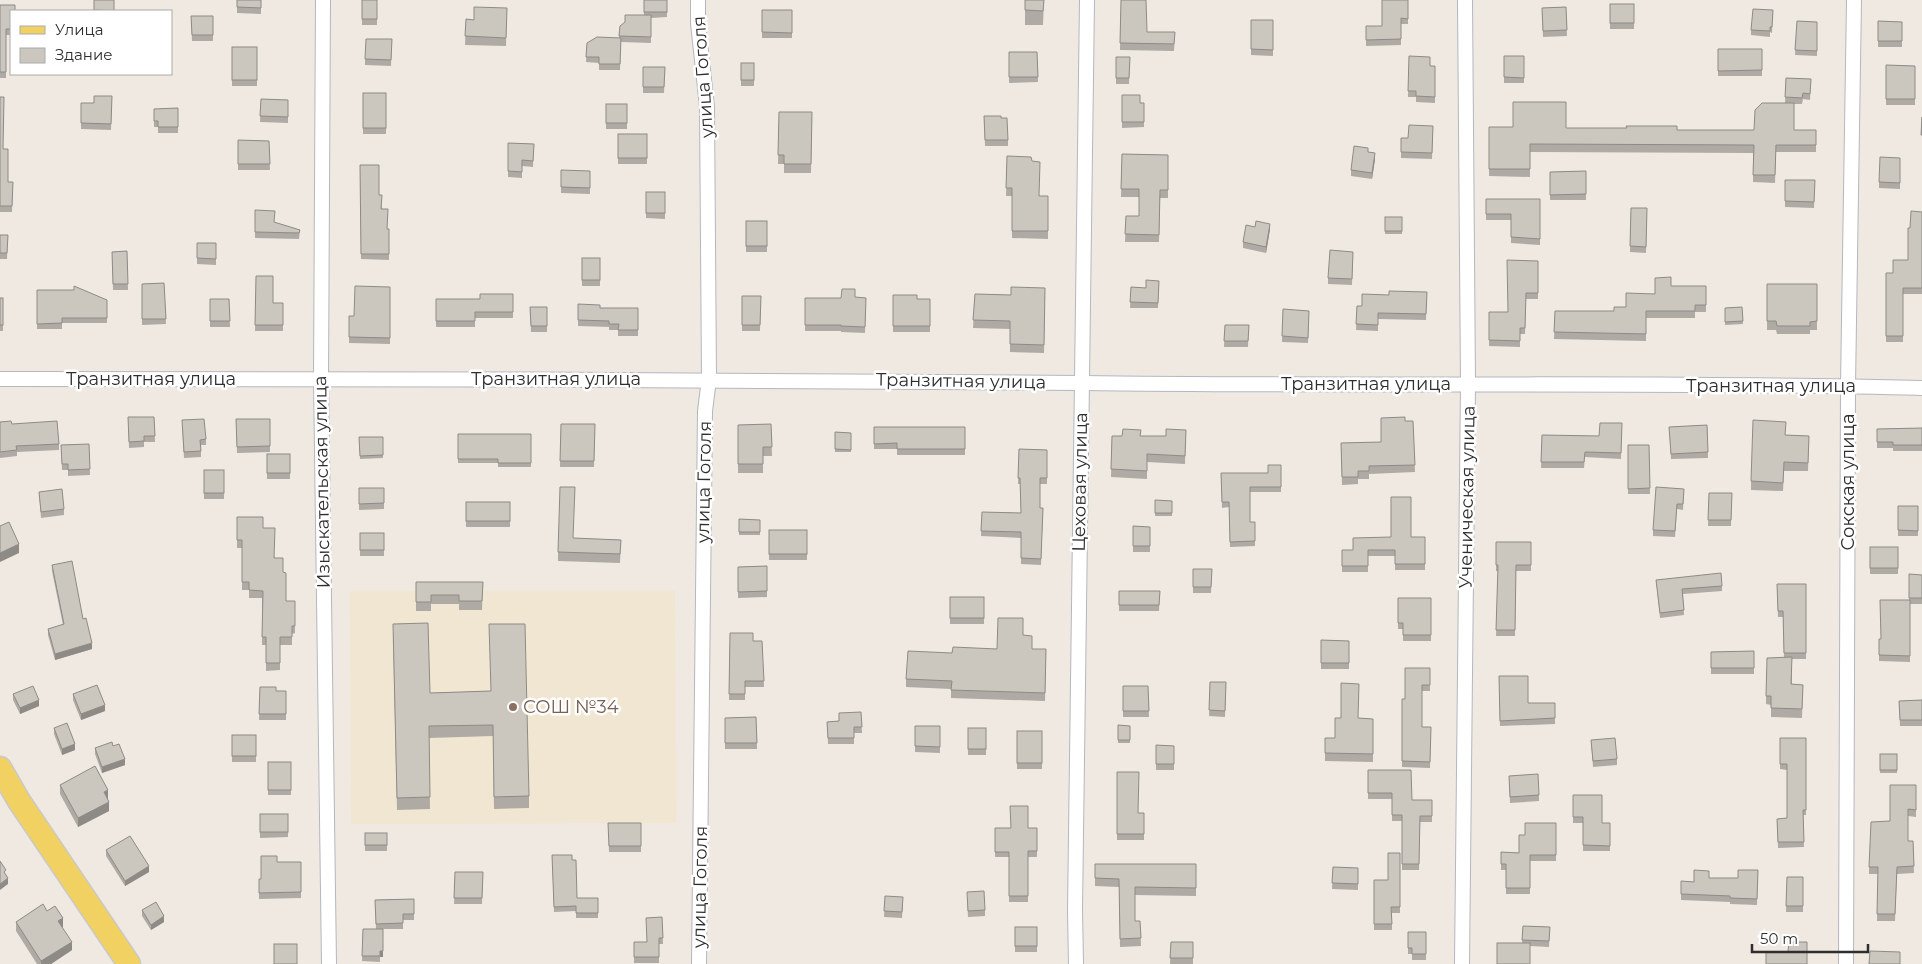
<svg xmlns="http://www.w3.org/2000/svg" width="1922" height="964" font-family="Montserrat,sans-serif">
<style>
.education{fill:#f0e6d1}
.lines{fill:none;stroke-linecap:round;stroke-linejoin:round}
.minor-casing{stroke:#b4b7c1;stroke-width:16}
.primary-casing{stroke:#c9c9c9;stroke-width:25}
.minor{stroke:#fff;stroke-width:14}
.primary{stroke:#f2d163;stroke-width:22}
.wall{fill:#afaba4}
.shaded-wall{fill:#8e8b86}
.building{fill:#cbc7bf;stroke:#8e8b86}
.education-dot{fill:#8d6e63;stroke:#fff;stroke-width:2}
.labels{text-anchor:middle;stroke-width:5;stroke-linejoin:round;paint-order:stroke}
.street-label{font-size:18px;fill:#2e2e2e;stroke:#fff}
.education-label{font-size:18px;fill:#785e54;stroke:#fff;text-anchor:start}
</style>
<rect width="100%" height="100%" fill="#efe9e1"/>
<polygon class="education" points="350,591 675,591 676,823 351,824"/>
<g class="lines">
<defs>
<g id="minor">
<polyline points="323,0 321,379 329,964"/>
<polyline points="698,0 698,23 707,107 709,379 705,411 699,964"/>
<path d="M 0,379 C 361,379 721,379 1082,383 C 1362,387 1642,381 1922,388"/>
<polyline points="1076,964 1075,910 1087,0"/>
<polyline points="1462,964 1468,384 1465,0"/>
<polyline points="1846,964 1848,386 1854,0"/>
</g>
<polyline id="primary" points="0,768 19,801 129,964"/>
</defs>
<use href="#minor" class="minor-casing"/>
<use href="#primary" class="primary-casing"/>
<use href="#minor" class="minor"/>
<use href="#primary" class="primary"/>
</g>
<g class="wall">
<rect x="94" y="0" width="20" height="11"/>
<polygon points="237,0 261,0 261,14 237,13"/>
<polygon points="377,0 377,25 362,25 362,19"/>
<polygon points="644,0 667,0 667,17 651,18 651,43 621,42 620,70 599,70 599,63 586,62 587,43 619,38 620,26 644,15"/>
<polygon points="1025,0 1044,0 1043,25 1025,25"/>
<polygon points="1121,0 1147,32 1175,32 1174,51 1120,50"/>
<polygon points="1408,0 1408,24 1401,24 1401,45 1366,46 1366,26 1382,26"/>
<rect x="1610" y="4" width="24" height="25"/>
<polygon points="0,5 11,11 11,35 6,35 6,78 0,78"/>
<polygon points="1566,7 1567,36 1543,37 1542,8"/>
<polygon points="507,8 506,46 465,45 466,19 474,20"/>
<rect x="762" y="10" width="30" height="28"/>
<polygon points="1773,10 1772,33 1770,32 1770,37 1751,35 1751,30"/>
<polygon points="191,16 213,16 213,41 192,41"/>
<polygon points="1251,20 1273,20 1273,56 1251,55"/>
<polygon points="1797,21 1817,22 1817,56 1795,55"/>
<polygon points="1878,21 1902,22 1902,47 1878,47"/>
<polygon points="392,39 391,66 365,65 365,59"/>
<polygon points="257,47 257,86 232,86 232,80"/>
<rect x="1718" y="49" width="44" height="27"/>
<polygon points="1009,52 1037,52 1038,82 1009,83"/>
<polygon points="1409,56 1430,66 1435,66 1435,103 1416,102 1416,97 1408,97"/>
<rect x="1504" y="56" width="20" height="27"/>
<polygon points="1116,57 1130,57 1129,84 1116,84"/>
<rect x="741" y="63" width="13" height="23"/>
<polygon points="1886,65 1915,66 1915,105 1886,105"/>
<polygon points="665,67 664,93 643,93 643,87"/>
<polygon points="1786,78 1811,79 1810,100 1803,99 1802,104 1794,104 1794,130 1816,130 1816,152 1776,152 1775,183 1753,182 1753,153 1530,152 1530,177 1489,176 1489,127 1677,130 1754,130 1785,103"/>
<rect x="363" y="93" width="23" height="41"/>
<polygon points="1122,95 1140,103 1144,103 1144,127 1122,128"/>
<polygon points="112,96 111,130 81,129 81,103 94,103"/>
<polygon points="0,97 3,149 8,182 13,182 12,212 0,212"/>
<polygon points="261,99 288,100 288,123 260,122"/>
<rect x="606" y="104" width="21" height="25"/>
<polygon points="178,108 178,133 158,133 158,127 154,127 154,109"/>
<polygon points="779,112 812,112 811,173 784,173 784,164 778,164"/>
<polygon points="984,116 1001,118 1008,140 1008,146 985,146"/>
<polygon points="1433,126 1432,159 1401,158 1401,138 1408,138"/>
<rect x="618" y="134" width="29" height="30"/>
<polygon points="238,140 269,141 270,170 238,170"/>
<polygon points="508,143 534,144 533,167 522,166 522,178 508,177"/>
<polygon points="1368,152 1375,159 1372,179 1351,176 1351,170"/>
<polygon points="1122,154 1168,155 1168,198 1160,198 1159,242 1125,242 1126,216 1139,216 1139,197 1121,197"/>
<polygon points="1007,156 1039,196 1048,196 1048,239 1012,238 1012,196 1006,196"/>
<polygon points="1900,158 1900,189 1879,188 1879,182"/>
<polygon points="360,165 379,195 387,229 389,229 389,260 361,259"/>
<polygon points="590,171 590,194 561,193 561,187"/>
<polygon points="1586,171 1586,200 1550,200 1550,172"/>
<polygon points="1815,180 1814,208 1785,207 1785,201"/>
<polygon points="646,192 665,192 665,219 646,218"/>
<polygon points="1486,199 1540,199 1540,245 1511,243 1511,220 1486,220"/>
<polygon points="1631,208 1647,208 1646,253 1630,252"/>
<polygon points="255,210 274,222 300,230 299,239 255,238"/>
<polygon points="1922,212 1922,294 1903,294 1903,342 1886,342 1886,273 1893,273 1908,260 1910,228"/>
<rect x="1385" y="217" width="17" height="17"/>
<rect x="746" y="221" width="21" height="31"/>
<polygon points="1255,227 1270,229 1266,253 1243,248 1243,242"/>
<polygon points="0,235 8,235 7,259 0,259"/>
<polygon points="197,243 216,243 216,265 197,264"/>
<polygon points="127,251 128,290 113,290 112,252"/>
<polygon points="1353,252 1352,285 1328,284 1328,278"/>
<rect x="582" y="258" width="18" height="28"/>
<polygon points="1538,261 1538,299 1526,299 1525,334 1520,334 1520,347 1489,346 1489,312 1508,312"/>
<polygon points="256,276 273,303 283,303 283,331 255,331"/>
<polygon points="1159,281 1158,308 1130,308 1131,287 1146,288"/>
<polygon points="164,283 166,324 142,325 142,284"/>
<polygon points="1767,284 1817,284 1817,330 1810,330 1810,334 1777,334 1776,330 1767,330"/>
<polygon points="1671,286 1706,286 1706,312 1695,312 1695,318 1646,318 1646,341 1554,339 1555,311 1614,311 1626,307"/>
<polygon points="390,287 390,344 349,343 349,316 354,316"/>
<polygon points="1045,288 1044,353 1010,352 1010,329 973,328 975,294 1011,295"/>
<polygon points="37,290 107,300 107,323 62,323 62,329 37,329"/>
<polygon points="1427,292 1426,320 1378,319 1378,331 1356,330 1357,306 1362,306 1389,295"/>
<polygon points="513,294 513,318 475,318 475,327 436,327 436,299 480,299"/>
<polygon points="893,295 917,299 930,299 930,332 893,332"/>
<polygon points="742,296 761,296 760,331 742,331"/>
<polygon points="855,297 866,298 865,333 841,332 841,331 805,331 805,298 841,298"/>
<rect x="0" y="298" width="3" height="33"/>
<polygon points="210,299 229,299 230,327 210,327"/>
<polygon points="578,304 600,308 638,308 638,336 618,336 618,330 609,330 609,327 578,326"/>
<polygon points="530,307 547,307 547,332 531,332"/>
<polygon points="1742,307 1743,324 1725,325 1725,308"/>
<polygon points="1283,309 1309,311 1308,343 1282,342"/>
<polygon points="1225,325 1249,325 1248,347 1224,347"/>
<polygon points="128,417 154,417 155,442 144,442 144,447 129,448"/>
<polygon points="236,419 270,419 270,452 237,453"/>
<polygon points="1405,421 1413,421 1415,472 1369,474 1369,479 1358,479 1358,484 1342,485 1341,443 1381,442"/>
<polygon points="0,422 12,424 59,444 59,450 17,452 17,456 0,458"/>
<polygon points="1622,423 1621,459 1585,457 1584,468 1541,468 1542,435 1599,436"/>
<polygon points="561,424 595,424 594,467 560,467"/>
<polygon points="771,424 772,456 763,456 763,473 738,473 738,425"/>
<polygon points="1707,425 1708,458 1671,459 1669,427"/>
<polygon points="182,426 206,439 206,445 201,445 201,457 184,458"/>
<polygon points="874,427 965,427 965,455 897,455 897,449 874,449"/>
<polygon points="1922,428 1922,451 1893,451 1893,448 1877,448 1877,429"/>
<polygon points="1186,430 1185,464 1147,462 1147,479 1111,477 1112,436 1166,436"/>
<polygon points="835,432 851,433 851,452 835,452"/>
<polygon points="458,434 531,434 531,467 498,467 498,463 458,463"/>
<polygon points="1786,435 1809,436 1808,471 1784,471 1783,491 1751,490 1751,481"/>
<polygon points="359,437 383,437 383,458 360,459"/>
<polygon points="89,444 90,475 68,476 68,470 62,470 61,445"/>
<polygon points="1628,445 1649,445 1650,494 1628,494"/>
<polygon points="1019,449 1047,450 1047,484 1040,484 1040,508 1043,508 1041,565 1021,564 1021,538 981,536 982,512 1021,513 1020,484 1018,484"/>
<rect x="267" y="454" width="23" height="25"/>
<polygon points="1281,465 1281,492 1250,492 1250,522 1255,522 1255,546 1230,547 1229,507 1222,508 1221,473 1268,473"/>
<rect x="204" y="470" width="20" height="29"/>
<polygon points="359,488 384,503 384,509 359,510"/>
<polygon points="1684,489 1683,510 1677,509 1675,537 1653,536 1653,530"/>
<polygon points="39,492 64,509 64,515 41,518"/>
<polygon points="1709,493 1732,493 1731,526 1708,526"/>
<polygon points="1155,500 1172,501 1172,516 1155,516"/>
<rect x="466" y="502" width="44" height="25"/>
<rect x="1898" y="506" width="20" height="30"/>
<polygon points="237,517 263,528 275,558 283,572 286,601 295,601 295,633 292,634 292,645 280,645 280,670 266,671 266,645 262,645 262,598 249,598 249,590 242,590 242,548 237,548"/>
<polygon points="739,519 760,520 760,535 739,535"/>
<polygon points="1133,526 1150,527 1150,552 1133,552"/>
<rect x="769" y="530" width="38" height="30"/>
<rect x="360" y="533" width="24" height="23"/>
<polygon points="1411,537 1425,537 1425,570 1395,570 1395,556 1368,556 1368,572 1342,572 1342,550 1353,550"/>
<polygon points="573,538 621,540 620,563 558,561 558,552"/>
<polygon points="1496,542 1531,542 1531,571 1516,571 1515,636 1496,636 1498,571 1496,571"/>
<rect x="1870" y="547" width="28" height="27"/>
<polygon points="52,565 83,619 92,649 55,660 48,635 48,629 63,625 52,571"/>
<polygon points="767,566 767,597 738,598 738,567"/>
<polygon points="1212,569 1211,593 1193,593 1193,587"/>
<polygon points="1922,575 1922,604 1910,604 1910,662 1879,661 1879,639 1881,639 1909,600 1909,598"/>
<polygon points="1656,580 1722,586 1722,591 1683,594 1684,615 1660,618"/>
<polygon points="416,582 483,582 482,610 459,610 459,604 431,604 431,611 416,611"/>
<polygon points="1777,584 1806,584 1806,659 1792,659 1792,684 1803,685 1802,718 1771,717 1771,705 1766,704 1766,696 1784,658 1783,617 1778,617"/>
<polygon points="1160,591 1159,611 1119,611 1119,605"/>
<rect x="950" y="597" width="34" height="27"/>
<polygon points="1398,598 1431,598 1431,641 1403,641 1403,629 1398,629"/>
<polygon points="730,633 753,641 762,641 764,687 745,687 745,700 729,700"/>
<polygon points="393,635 430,693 490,691 529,796 529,808 494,809 493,736 429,738 430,809 397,810"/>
<polygon points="1023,635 1032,649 1046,649 1045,701 951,698 951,689 906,687 906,679 952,653 997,649"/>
<polygon points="1321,640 1349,641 1349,669 1321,669"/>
<polygon points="1754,651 1754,674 1711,674 1711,652"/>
<polygon points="1430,668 1430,691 1422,691 1422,727 1431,727 1430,768 1402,767 1402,699 1405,699"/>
<polygon points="1499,676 1528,703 1555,703 1555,724 1500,726"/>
<polygon points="1210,682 1226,682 1225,717 1209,716"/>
<polygon points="1123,686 1148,686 1149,717 1123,717"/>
<polygon points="260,687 276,691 286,691 286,720 259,720"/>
<polygon points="13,694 39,706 20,714 13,700"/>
<polygon points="73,694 105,711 81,720 73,700"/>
<polygon points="1922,700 1922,726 1900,726 1899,701"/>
<polygon points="861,712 862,733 854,733 854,744 828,744 827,722 839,721"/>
<polygon points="756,717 757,749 725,749 725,718"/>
<polygon points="1358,718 1373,719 1373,762 1325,761 1325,738 1335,738"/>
<polygon points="1118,725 1130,726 1130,743 1118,743"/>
<polygon points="915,726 940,726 940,753 915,752"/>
<polygon points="54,728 75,750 62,755 54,734"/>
<rect x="968" y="728" width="18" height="27"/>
<rect x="1017" y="731" width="25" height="38"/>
<rect x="232" y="735" width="24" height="27"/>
<polygon points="1780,738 1806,738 1806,815 1803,815 1804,847 1778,848 1777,819 1787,818 1787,770 1780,769"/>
<polygon points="1591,740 1617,759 1617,765 1593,767"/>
<polygon points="1156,745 1174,746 1174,770 1156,770"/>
<polygon points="113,746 125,765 102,773 95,754 95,748"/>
<rect x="1880" y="754" width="17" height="19"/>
<rect x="268" y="762" width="23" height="33"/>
<polygon points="1368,770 1412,800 1432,800 1432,822 1420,822 1419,870 1402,870 1402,821 1392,821 1392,799 1368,799"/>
<polygon points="1117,772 1138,813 1144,813 1144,840 1117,840"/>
<polygon points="1509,776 1539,795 1539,801 1510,803"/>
<polygon points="60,785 108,799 109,811 78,827 60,794"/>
<polygon points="1916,785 1916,817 1908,816 1908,841 1913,841 1914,873 1897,874 1895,921 1877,921 1878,874 1869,874 1869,867 1890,821"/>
<polygon points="1573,795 1602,823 1610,823 1610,851 1583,851 1583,823 1573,823"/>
<polygon points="260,814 288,814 288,837 260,838"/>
<polygon points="608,823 641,823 641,852 609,852"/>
<polygon points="995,828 1037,828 1037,857 1028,857 1028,902 1009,902 1009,857 995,857"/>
<polygon points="365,833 387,845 387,851 365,851"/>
<polygon points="106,850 149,872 125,886 106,856"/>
<polygon points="1501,852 1556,855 1556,861 1530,861 1530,894 1506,894 1506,870 1501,870"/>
<polygon points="1400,853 1400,913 1392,913 1392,930 1374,930 1374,880 1388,880"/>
<polygon points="552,855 572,860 577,898 598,898 598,918 576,918 576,911 554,912"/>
<polygon points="1095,864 1196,864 1196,896 1135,895 1135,921 1140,921 1141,946 1120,947 1119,887 1095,886"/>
<polygon points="1333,867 1358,868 1358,890 1332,889"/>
<polygon points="1758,870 1757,905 1730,904 1730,902 1681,900 1681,881 1694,882 1709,878 1738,878"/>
<polygon points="455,872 483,872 482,904 454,904"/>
<polygon points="1787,877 1803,877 1803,912 1786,912"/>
<polygon points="259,879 301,892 301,898 259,899"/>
<polygon points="885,896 903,903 902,918 884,917"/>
<polygon points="967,898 985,910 985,916 968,917"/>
<polygon points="414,899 414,920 403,920 403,929 383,929 383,957 380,957 380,962 362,961 363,929 376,929 375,900"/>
<polygon points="142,910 164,922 151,930 142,916"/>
<polygon points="47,911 63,927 62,927 72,950 51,964 37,964 16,931 16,922"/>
<polygon points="662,917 663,944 659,944 659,963 634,963 634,942 646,942"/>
<polygon points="1523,926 1550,927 1549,947 1530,946 1522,943"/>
<rect x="1015" y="927" width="22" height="25"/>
<polygon points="1408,932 1426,932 1426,960 1412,960 1412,954 1408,954"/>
<polygon points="1171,942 1193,942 1193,964 1170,964"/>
</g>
<g class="shaded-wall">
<polygon points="1375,153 1375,159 1372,179 1372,173"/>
<polygon points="1270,224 1270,229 1266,253 1266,247"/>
<polygon points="19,544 19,553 0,562 0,553"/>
<polygon points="92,643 92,649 55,660 55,654"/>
<polygon points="39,700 39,706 20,714 20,708"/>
<polygon points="105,705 105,711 81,720 81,714"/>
<polygon points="75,744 75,750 62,755 62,749"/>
<polygon points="125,759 125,765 102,773 102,767"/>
<polygon points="108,790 108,799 104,801 104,792"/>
<polygon points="109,802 109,811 78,827 78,818"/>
<polygon points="149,866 149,872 125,886 125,881"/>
<polygon points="8,878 8,884 0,890 0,884"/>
<polygon points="164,916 164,922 151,930 151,925"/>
<polygon points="63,918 63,927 58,929 58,921"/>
<polygon points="383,929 383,957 380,957 380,951"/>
<polygon points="72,942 72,950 51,964 41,964 41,961"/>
</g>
<g class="building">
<polygon points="94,0 114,0 114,11 94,10"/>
<polygon points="237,0 261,0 261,8 237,7"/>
<rect x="362" y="0" width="15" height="19"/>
<rect x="644" y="0" width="23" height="12"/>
<polygon points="1025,0 1044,0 1043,11 1025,10"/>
<polygon points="1121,0 1146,0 1147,32 1175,32 1174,44 1120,43"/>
<polygon points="1382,0 1408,0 1408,19 1401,18 1401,39 1366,40 1366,26 1382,26"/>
<rect x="1610" y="4" width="24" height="19"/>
<polygon points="0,5 15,5 15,11 11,11 11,29 6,29 6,72 0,72"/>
<polygon points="474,7 507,8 506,38 465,36 466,19 474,20"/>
<polygon points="1566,7 1567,30 1543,31 1542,8"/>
<polygon points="1753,9 1773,10 1772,27 1770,27 1770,31 1751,30"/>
<polygon points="762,10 792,10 792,33 762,32"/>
<polygon points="625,15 651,15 651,37 619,36 620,26 625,22"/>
<polygon points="191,16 213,16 213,35 192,35"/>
<polygon points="1251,20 1273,20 1273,50 1251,49"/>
<polygon points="1797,21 1817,22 1817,51 1795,50"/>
<polygon points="1878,21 1902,22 1902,41 1878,41"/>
<polygon points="597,37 621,38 620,64 599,64 599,57 586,57 587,43"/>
<polygon points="366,39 392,39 391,60 365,59"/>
<rect x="232" y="47" width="25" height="33"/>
<polygon points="1718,49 1762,49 1762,70 1718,71"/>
<polygon points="1009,52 1037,52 1038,77 1009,77"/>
<polygon points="1409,56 1430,57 1430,66 1435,66 1435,97 1416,96 1416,91 1408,91"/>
<polygon points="1504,56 1524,56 1524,78 1504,77"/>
<polygon points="1116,57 1130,57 1129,78 1116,78"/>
<rect x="741" y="63" width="13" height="17"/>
<polygon points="1886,65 1915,66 1915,99 1886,99"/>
<polygon points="643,67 665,67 664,87 643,87"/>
<polygon points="1786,78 1811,79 1810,94 1803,93 1802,98 1785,97"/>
<rect x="363" y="93" width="23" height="35"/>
<polygon points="1122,95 1140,95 1140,103 1144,103 1144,122 1122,122"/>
<polygon points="94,96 112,96 111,124 81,123 81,103 94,103"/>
<polygon points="0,97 4,97 3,149 8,149 8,182 13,182 12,206 0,206"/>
<polygon points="261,99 288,100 288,117 260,116"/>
<polygon points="1513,102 1566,102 1566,128 1627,128 1626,126 1677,126 1677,130 1754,130 1755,110 1762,103 1794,103 1794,130 1816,130 1816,145 1776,145 1775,175 1753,175 1754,145 1530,144 1530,169 1489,169 1489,127 1513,127"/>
<rect x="606" y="104" width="21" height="19"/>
<polygon points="178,108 178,127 158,127 158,121 154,121 154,109"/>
<polygon points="779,112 812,112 811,164 784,164 784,155 778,155"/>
<polygon points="984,116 1001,116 1001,118 1007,118 1008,140 985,140"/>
<polygon points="1922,117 1922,135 1921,135"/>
<polygon points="1409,125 1433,126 1432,153 1401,152 1401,138 1408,138"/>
<rect x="618" y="134" width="29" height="24"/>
<polygon points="238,140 269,141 270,164 238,164"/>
<polygon points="508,143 534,144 533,161 522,160 522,172 508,171"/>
<polygon points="1354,146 1368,148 1368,152 1375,153 1372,173 1351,170"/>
<polygon points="1122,154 1168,155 1168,190 1160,190 1159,235 1125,234 1126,216 1139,216 1139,189 1121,189"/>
<polygon points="1007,156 1031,157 1032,161 1040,162 1039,196 1048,196 1048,231 1012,231 1012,188 1006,188"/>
<polygon points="1880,157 1900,158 1900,183 1879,182"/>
<polygon points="360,165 379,165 379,195 382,195 381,209 388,209 387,229 389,229 389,254 361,254"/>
<polygon points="561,170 590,171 590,188 561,187"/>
<polygon points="1586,171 1586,194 1550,195 1550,172"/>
<polygon points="1785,180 1815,180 1814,202 1785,201"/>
<rect x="646" y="192" width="19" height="21"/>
<polygon points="1486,199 1540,199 1540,239 1511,237 1511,214 1486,214"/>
<polygon points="1631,208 1647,208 1646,247 1630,246"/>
<polygon points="255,210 275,211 274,222 300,230 299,233 255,232"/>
<polygon points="1911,211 1922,212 1922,288 1903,288 1903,336 1886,336 1886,273 1893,273 1893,260 1908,260 1908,228 1910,228"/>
<rect x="1385" y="217" width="17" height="14"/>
<rect x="746" y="221" width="21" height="25"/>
<polygon points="1256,221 1270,224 1266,247 1243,242 1246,225 1255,227"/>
<polygon points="0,235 8,235 7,253 0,253"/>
<polygon points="197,243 216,243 216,259 197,258"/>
<polygon points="1330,250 1353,252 1352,279 1328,278"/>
<polygon points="127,251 128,284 113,284 112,252"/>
<rect x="582" y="258" width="18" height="22"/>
<polygon points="1507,260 1538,261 1538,293 1526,293 1525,328 1520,328 1520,341 1489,340 1489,312 1508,312"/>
<polygon points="256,276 273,276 273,303 283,303 283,325 255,325"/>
<polygon points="1671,277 1671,286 1706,286 1706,305 1695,305 1695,311 1646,311 1646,334 1554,332 1555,311 1614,311 1614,307 1626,307 1626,293 1655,294 1655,278"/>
<polygon points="1146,280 1159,281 1158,303 1130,302 1131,287 1146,288"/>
<polygon points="164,283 166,319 142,319 142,284"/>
<polygon points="1767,284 1817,284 1817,321 1810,322 1810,326 1777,326 1776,321 1767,321"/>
<polygon points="74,286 107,300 107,318 62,318 62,323 37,324 37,290 74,290"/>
<polygon points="355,286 390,287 390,338 349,337 349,316 354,316"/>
<polygon points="1011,287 1045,288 1044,345 1010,344 1010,321 973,320 975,294 1011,295"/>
<polygon points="842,289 855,289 855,297 866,298 865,327 841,326 841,325 805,325 805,298 841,298"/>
<polygon points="1389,291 1427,292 1426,314 1378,313 1378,325 1356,324 1357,306 1362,306 1362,294 1389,295"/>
<polygon points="480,294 513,294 513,312 475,312 475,321 436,321 436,299 480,299"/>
<polygon points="893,295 917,295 917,299 930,299 930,326 893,326"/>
<polygon points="742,296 761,296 760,325 742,325"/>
<rect x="0" y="298" width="3" height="27"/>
<polygon points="210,299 229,299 230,321 210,321"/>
<polygon points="578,304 600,305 600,308 638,308 638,330 618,330 619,324 609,324 609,321 578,320"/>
<polygon points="530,307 547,307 547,326 531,326"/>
<polygon points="1742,307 1743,321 1725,322 1725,308"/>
<polygon points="1283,309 1309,311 1308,338 1282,336"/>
<polygon points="1225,325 1249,325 1248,341 1224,341"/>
<polygon points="128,417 154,417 155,436 144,436 144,441 129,442"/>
<polygon points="1405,417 1405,421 1413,421 1415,465 1369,466 1369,471 1358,471 1358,477 1342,477 1341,443 1381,442 1381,418"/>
<polygon points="204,419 206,439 200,440 201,451 184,452 182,420"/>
<polygon points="236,419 270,419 270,446 237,447"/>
<polygon points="1753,420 1786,422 1785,435 1809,436 1808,463 1784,462 1783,483 1751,481"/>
<polygon points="11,421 12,424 57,421 59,444 16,446 17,450 0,452 0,422"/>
<polygon points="1600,423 1622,423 1621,453 1585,452 1584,462 1541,462 1542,435 1599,436"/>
<polygon points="561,424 595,424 594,461 560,461"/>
<polygon points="771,424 772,447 763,447 763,464 738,464 738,425"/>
<polygon points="1707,425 1708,452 1671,454 1669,427"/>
<polygon points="874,427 965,427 965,449 897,449 897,443 874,444"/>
<polygon points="1922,428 1922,445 1893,445 1893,442 1877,442 1877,429"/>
<polygon points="1123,429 1141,430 1140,436 1166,436 1166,429 1186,430 1185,456 1147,454 1147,471 1111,469 1112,436 1122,436"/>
<polygon points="835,432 851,433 851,450 835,449"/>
<polygon points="458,434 531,434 531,463 498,463 498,459 458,459"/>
<polygon points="359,437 383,437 383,455 360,456"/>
<polygon points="89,444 90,469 68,470 68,464 62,464 61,445"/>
<polygon points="1628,445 1649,445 1650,488 1628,489"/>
<polygon points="1019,449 1047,450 1047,478 1040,478 1040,508 1043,508 1041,559 1021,558 1021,532 981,531 982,512 1021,513 1020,478 1018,478"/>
<rect x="267" y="454" width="23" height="19"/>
<polygon points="1268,465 1281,465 1281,487 1250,487 1250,522 1255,522 1255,541 1230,542 1229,502 1222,502 1221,473 1268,473"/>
<rect x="204" y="470" width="20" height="23"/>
<polygon points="560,487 575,487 573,538 621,540 620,554 558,552"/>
<polygon points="1656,487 1684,489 1683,504 1677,504 1675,531 1653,530"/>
<polygon points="359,488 384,488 384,503 359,504"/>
<polygon points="62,489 64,509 41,512 39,492"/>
<polygon points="1709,493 1732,493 1731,520 1708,520"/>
<polygon points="1391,497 1411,497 1411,537 1425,537 1425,564 1395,564 1395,550 1368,550 1368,566 1342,566 1342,550 1353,550 1353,538 1391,537"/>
<polygon points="1155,500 1172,501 1172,513 1155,513"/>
<rect x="466" y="502" width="44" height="19"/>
<polygon points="1898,506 1918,506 1918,531 1898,530"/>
<polygon points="237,517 263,517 263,528 275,528 274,558 283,558 283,572 286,573 286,601 295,601 295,626 292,626 292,637 280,637 280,663 266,663 266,637 262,637 263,591 249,590 249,582 242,582 242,540 237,540"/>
<polygon points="739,519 760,520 760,532 739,532"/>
<polygon points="9,522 19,544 0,553 0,526"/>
<polygon points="1133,526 1150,527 1150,546 1133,546"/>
<rect x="769" y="530" width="38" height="24"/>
<rect x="360" y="533" width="24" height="17"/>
<polygon points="1496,542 1531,542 1531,565 1516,565 1515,630 1496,630 1498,565 1496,565"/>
<rect x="1870" y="547" width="28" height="21"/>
<polygon points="72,561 83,619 86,618 92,643 55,654 48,629 64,624 52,565"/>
<polygon points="767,566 767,591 738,592 738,567"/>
<polygon points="1193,569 1212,569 1211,587 1193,587"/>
<polygon points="1721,573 1722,586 1682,589 1684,610 1660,613 1656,580"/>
<polygon points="1909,574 1922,575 1922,598 1909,598"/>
<polygon points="416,582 483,582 482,601 459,601 459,595 431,595 431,602 416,602"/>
<polygon points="1777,584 1806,584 1806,653 1784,653 1783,611 1778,611"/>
<polygon points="1119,591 1160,591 1159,605 1119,605"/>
<rect x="950" y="597" width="34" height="21"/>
<polygon points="1398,598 1431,598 1431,635 1403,635 1403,623 1398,623"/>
<polygon points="1880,600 1910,600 1910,656 1879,655 1879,639 1881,639"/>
<polygon points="998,618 1023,618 1023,635 1032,636 1032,649 1046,649 1045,693 951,690 952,681 906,679 908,651 952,653 953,647 997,649"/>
<polygon points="428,623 430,693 491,691 489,624 525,624 529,796 494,797 493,725 429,726 430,797 397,798 393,624"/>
<polygon points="730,633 753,633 753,641 762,641 764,681 745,681 745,694 729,694"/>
<polygon points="1321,640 1349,641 1349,663 1321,663"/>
<polygon points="1754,651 1754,668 1711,668 1711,652"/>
<polygon points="1792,657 1791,684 1803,685 1802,709 1771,708 1771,696 1766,696 1767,658"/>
<polygon points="1405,668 1430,668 1430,685 1422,685 1422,727 1431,727 1430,762 1402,761 1402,699 1405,699"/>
<polygon points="1499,676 1528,676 1528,703 1555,703 1555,718 1500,721"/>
<polygon points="1210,682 1226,682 1225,711 1209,710"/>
<polygon points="1341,683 1359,684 1358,718 1373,719 1373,754 1325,753 1325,738 1335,738 1335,718 1341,718"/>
<polygon points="97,685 105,705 81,714 73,694"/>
<polygon points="33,686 39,700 20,708 13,694"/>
<polygon points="1123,686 1148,686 1149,711 1123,711"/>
<polygon points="260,687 276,687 276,691 286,691 286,714 259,714"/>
<polygon points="1922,700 1922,720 1900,720 1899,701"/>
<polygon points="861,712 862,727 854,727 854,738 828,738 827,722 839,721 839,713"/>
<polygon points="756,717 757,743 725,743 725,718"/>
<polygon points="67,723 75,744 62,749 54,728"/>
<polygon points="1118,725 1130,726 1130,740 1118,740"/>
<polygon points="915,726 940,726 940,747 915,746"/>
<rect x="968" y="728" width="18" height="21"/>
<rect x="1017" y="731" width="25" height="32"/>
<rect x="232" y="735" width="24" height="21"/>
<polygon points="1615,738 1617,759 1593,761 1591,740"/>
<polygon points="1780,738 1806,738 1806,810 1803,810 1804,842 1778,842 1777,819 1787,818 1787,764 1780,764"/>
<polygon points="112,742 113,746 119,744 125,759 102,767 95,748"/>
<polygon points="1156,745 1174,746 1174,764 1156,764"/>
<rect x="1880" y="754" width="17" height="16"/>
<rect x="268" y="762" width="23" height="28"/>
<polygon points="95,766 108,790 104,792 109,802 78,818 60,785"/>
<polygon points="1368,770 1411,770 1412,800 1432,800 1432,816 1420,816 1419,864 1402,864 1402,815 1392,815 1392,793 1368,793"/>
<polygon points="1117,772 1139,772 1138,813 1144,813 1144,834 1117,834"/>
<polygon points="1538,774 1539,795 1510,797 1509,776"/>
<polygon points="1890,785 1916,785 1916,810 1908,809 1908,841 1913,841 1914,866 1897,867 1895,914 1877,914 1878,867 1869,867 1871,822 1890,821"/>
<polygon points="1573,795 1602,795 1602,823 1610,823 1610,846 1583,845 1583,817 1573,817"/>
<polygon points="1010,806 1028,806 1028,828 1037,828 1037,851 1028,851 1028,896 1009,896 1009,852 995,852 995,828 1011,828"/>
<rect x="260" y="814" width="28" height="18"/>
<polygon points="608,823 641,823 641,846 609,846"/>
<polygon points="1525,823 1556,823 1556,855 1530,855 1530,888 1506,888 1506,864 1501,864 1501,852 1519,853 1519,835 1525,835"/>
<rect x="365" y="833" width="22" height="12"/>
<polygon points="130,836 149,866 125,881 106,850"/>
<polygon points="1388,853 1400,853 1400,907 1391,907 1392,924 1374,924 1374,880 1388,880"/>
<polygon points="552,855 572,855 572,860 576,860 577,898 598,898 598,913 576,913 576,906 554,907"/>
<polygon points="261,856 277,856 277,862 301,862 301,892 259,893 259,879 261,879"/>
<polygon points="0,861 6,870 4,872 8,878 0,884"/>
<polygon points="1095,864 1196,864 1196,888 1135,887 1135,921 1140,921 1141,938 1120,939 1119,879 1095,878"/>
<polygon points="1333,867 1358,868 1358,884 1332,883"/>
<polygon points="1694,870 1709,871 1709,878 1738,878 1738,870 1758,870 1757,899 1730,898 1730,896 1681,894 1681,881 1694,882"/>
<polygon points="455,872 483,872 482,898 454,898"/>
<polygon points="1787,877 1803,877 1803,906 1786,906"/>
<polygon points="984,891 985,910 968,911 967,892"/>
<polygon points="885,896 903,897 902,912 884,911"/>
<polygon points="414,899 414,914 403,914 403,923 376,924 375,900"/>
<polygon points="156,902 164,916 151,925 142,910"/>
<polygon points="43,904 47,911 55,906 63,918 58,921 72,942 41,961 16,922"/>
<polygon points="662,917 663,938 659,938 659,957 634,957 634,942 647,942 646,918"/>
<polygon points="1523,926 1550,927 1549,941 1522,940"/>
<rect x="1015" y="927" width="22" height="19"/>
<polygon points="363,929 383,929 383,951 380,951 380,956 362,956"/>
<polygon points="1408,932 1426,932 1426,954 1412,954 1412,948 1408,948"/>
<polygon points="1171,942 1193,942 1193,958 1170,958"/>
<polygon points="1789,942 1807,942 1807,964 1766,964 1766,952 1788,952"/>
<rect x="1497" y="943" width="33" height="21"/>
<rect x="274" y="944" width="23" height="20"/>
<polygon points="1870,951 1900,952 1900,964 1869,964"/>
</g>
<circle class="education-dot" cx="513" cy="707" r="5"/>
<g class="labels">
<g class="street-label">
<text transform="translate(703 77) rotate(-94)" y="6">улица Гоголя</text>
<text x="151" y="385">Транзитная улица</text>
<text x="556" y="385">Транзитная улица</text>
<text transform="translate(961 381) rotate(1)" y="6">Транзитная улица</text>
<text x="1366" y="390">Транзитная улица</text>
<text x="1771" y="392">Транзитная улица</text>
<text transform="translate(322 482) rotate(-91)" y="6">Изыскательская улица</text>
<text transform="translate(704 482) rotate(-89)" y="6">улица Гоголя</text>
<text transform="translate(1080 482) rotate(-89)" y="6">Цеховая улица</text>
<text transform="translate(1848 482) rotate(-90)" y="6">Сокская улица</text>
<text transform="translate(1467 497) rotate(-89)" y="6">Ученическая улица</text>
<text transform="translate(700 887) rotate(-89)" y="6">улица Гоголя</text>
</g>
<g class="education-label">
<text x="523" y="713">СОШ №34</text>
</g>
</g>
<rect x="10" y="10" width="162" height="65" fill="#ffffff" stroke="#ababab"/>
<rect x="20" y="26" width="25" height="8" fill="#f2d163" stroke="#ababab"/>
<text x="55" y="35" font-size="15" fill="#2e2e2e">Улица</text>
<rect x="20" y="48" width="25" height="15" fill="#cbc7bf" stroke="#ababab"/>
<text x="55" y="60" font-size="15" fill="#2e2e2e">Здание</text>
<path d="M1752 944v8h116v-8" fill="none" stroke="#2e2e2e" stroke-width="2.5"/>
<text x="1760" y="944" font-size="15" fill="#2e2e2e" stroke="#ffffff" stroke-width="4" paint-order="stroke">50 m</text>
</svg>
